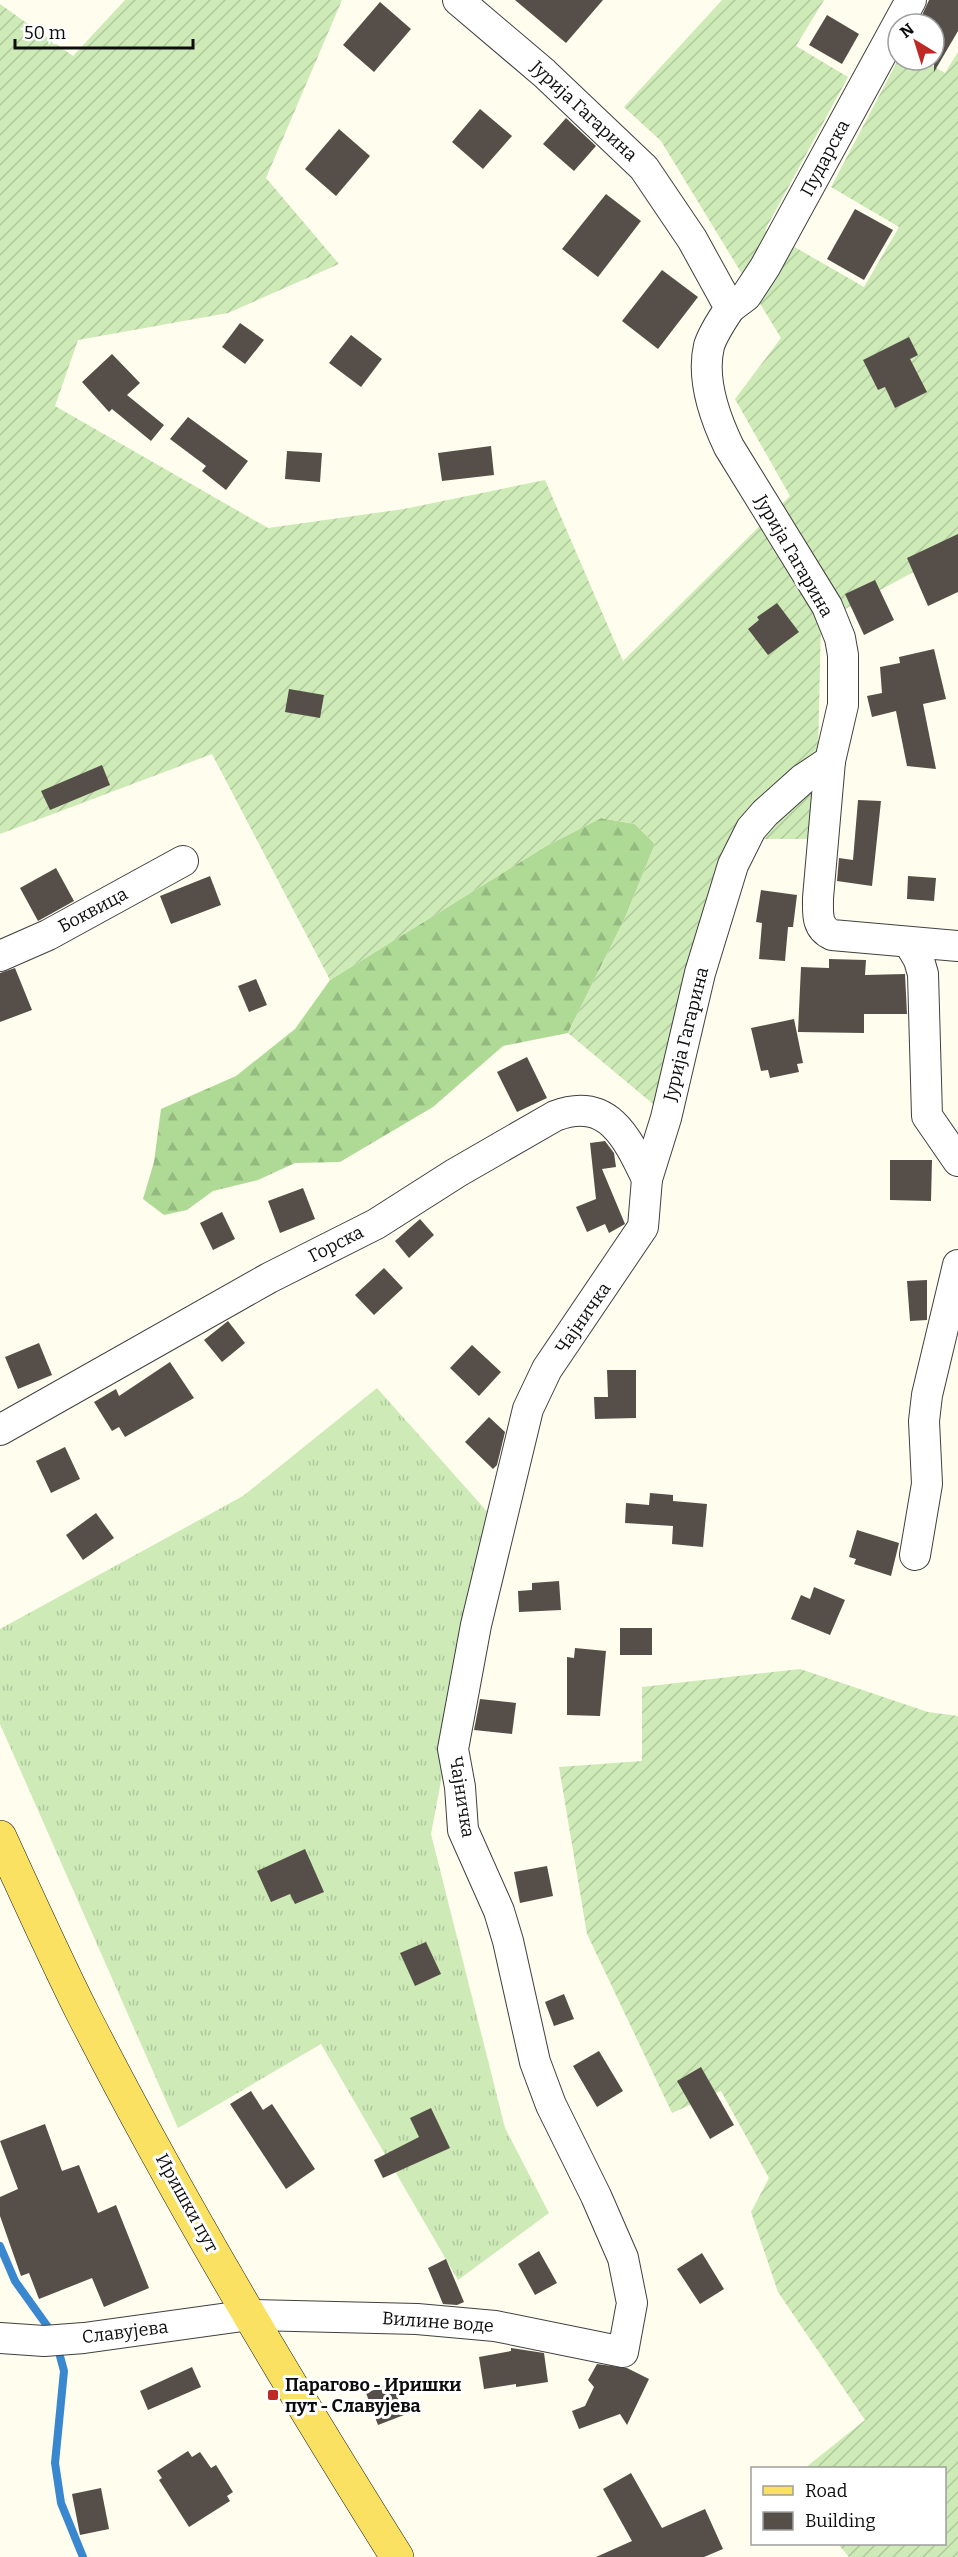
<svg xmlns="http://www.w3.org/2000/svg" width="958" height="2557" font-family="Bitter,serif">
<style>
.grass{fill:url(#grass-tufts)}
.forest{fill:url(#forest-firs)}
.garden{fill:url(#garden-furrows)}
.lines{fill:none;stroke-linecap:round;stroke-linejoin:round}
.stream{stroke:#3887cf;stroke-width:8}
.building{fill:#564f49}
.minor-casing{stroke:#404040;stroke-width:32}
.major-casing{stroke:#1e1e1e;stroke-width:34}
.minor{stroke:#fff;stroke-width:30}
.major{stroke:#fae162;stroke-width:33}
.poi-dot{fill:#bf2824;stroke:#fff;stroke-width:2}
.labels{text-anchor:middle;stroke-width:6;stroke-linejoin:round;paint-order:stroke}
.street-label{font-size:18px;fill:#0d0d0d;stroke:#fff}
.poi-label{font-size:18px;font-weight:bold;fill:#0d0d0d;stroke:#fff;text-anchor:start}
</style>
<defs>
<pattern id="grass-tufts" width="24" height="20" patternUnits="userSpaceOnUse" patternTransform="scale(1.5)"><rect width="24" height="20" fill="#cdeab7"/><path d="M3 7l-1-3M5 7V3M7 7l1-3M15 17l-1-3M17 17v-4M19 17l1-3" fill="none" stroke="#afc89c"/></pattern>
<pattern id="forest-firs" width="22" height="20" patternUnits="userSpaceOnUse" patternTransform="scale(1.5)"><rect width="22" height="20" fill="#afda96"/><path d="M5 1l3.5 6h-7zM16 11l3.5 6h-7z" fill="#95ba80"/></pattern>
<pattern id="garden-furrows" width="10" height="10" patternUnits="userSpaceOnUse" patternTransform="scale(1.5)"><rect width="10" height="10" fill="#cdeab7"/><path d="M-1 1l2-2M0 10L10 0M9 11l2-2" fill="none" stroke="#afc89c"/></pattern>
</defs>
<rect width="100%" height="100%" fill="#fffded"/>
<polygon class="grass" points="377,1388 491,1516 431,1834 505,2128 549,2213 458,2280 321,2044 178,2128 0,1724 0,1629 243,1496"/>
<polygon class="forest" points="601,818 635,824 655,844 625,918 568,1033 503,1046 433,1107 340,1162 295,1163 258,1180 213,1191 187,1210 164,1215 143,1199 154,1162 161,1109 236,1076 295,1029 330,980 546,846"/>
<g class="garden">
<polygon points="125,0 342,0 266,178 339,264 228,313 78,340 55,406 268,528 404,509 545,480 623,661 790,496 735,399 781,338 661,141 624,107 722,0 824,0 796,46 848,77 765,230 864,287 899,227 831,187 898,60 923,60 945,73 958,52 958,548 821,622 816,839 736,839 653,1104 568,1033 625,918 655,844 635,824 601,818 546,846 330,980 212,754 0,834 0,4 73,56"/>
<polygon points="800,1669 928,1712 958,1716 958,2557 849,2557 838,2544 944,2544 944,2468 805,2468 865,2420 778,2292 751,2212 769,2178 721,2091 672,2113 587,1934 559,1767 642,1761 642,1687"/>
</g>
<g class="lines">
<g class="stream">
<polyline points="0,2246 15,2281 53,2334"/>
<polyline points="57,2345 64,2371 55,2463 61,2503 83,2557"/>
</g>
</g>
<g class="building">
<polygon points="515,0 603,0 566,43"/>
<polygon points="929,0 958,0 958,31 934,72 934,24 918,24"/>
<polygon points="380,2 411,29 374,72 343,45"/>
<polygon points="827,15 859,34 842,64 809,45"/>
<polygon points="480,109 512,136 483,169 452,142"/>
<polygon points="566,118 596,146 574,171 543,144"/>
<polygon points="339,129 370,156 336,196 305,169"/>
<polygon points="606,194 641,221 598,277 562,249"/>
<polygon points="855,209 893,230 864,280 827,259"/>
<polygon points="662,270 698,297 658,349 622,321"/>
<polygon points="240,323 264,340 245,364 222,347"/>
<polygon points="351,335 382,359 361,387 329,363"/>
<polygon points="909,337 918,355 910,359 927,392 895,408 885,387 878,390 863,360"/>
<polygon points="112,354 140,383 127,395 164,425 151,441 112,409 109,412 82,382"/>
<polygon points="188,417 248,461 226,490 202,471 206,466 170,439"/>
<polygon points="491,446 494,475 442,481 438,453"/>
<polygon points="287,451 322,453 320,482 285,479"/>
<polygon points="958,534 958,592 928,606 907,558"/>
<polygon points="875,580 894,620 864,635 845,594"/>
<polygon points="777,603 799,632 768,655 748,629 759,620 757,617"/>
<polygon points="934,649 946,699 923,704 936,769 907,766 896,711 872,717 867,696 882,693 880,667 900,663 899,657"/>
<polygon points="289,689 324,695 320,718 285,712"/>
<polygon points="102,765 110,785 50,810 41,791"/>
<polygon points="858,800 881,801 872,886 837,881 839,858 853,860"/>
<polygon points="56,868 74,901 38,921 20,888"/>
<polygon points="210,876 221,905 171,924 160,896"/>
<polygon points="908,876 936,878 934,901 907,899"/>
<polygon points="761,890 797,895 793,927 788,927 785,961 759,959 762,923 756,922"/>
<polygon points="829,959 866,960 865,975 905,974 907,1014 864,1014 864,1033 798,1032 801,967 829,968"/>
<polygon points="15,968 32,1010 0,1022 0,973"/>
<polygon points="256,979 267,1005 249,1012 238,986"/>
<polygon points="794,1019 803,1063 797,1064 799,1072 770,1078 768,1070 761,1071 751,1028"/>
<polygon points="527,1057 547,1098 517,1112 497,1072"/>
<polygon points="605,1141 614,1153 616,1167 602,1169 625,1224 609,1233 605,1224 587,1232 576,1207 596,1199 590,1143"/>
<polygon points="890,1160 932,1160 931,1201 890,1200"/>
<polygon points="303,1188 315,1219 280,1233 268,1201"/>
<polygon points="222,1212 235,1239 213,1250 200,1223"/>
<polygon points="420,1219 434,1235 409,1258 395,1241"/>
<polygon points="384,1268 403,1288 374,1315 355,1295"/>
<polygon points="927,1280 927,1320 910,1321 907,1281"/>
<polygon points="228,1321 245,1343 222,1362 204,1340"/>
<polygon points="39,1343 52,1375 18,1389 5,1357"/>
<polygon points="472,1345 501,1372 479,1396 450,1368"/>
<polygon points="170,1362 194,1398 125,1437 119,1427 112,1431 94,1402 116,1389 119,1396"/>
<polygon points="607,1370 636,1370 636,1418 595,1419 594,1397 608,1397"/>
<polygon points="489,1417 505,1432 497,1465 493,1469 465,1442"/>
<polygon points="65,1447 80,1479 51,1493 36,1461"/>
<polygon points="650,1493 673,1495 673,1501 707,1504 703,1547 672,1544 673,1526 625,1523 626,1503 649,1505"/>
<polygon points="96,1513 114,1538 83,1560 66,1535"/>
<polygon points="857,1530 899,1543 891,1576 854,1564 856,1559 849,1557"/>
<polygon points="559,1581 561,1610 519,1612 518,1591 532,1590 532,1583"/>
<polygon points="814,1587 845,1600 830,1635 791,1619 801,1595 810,1599"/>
<rect x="620" y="1628" width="32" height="27"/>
<polygon points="575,1648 606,1651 600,1716 567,1715 567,1657 574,1658"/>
<polygon points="480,1699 516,1703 512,1734 474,1730"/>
<polygon points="305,1849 324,1892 295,1904 290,1894 271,1902 257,1871"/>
<polygon points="547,1866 553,1896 520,1903 514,1872"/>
<polygon points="426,1942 441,1974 415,1986 400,1953"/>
<polygon points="564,1994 574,2019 554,2026 545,2002"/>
<polygon points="599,2051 623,2091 597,2107 573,2066"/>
<polygon points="701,2067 734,2125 710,2139 677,2081"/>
<polygon points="251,2091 263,2110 272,2104 315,2169 286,2189 230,2104"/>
<polygon points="431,2108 450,2148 383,2178 374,2160 419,2137 410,2118"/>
<polygon points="45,2124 62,2171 79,2165 98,2213 116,2205 149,2288 104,2307 92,2278 39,2299 29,2273 21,2276 0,2216 0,2197 18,2189 0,2141"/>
<polygon points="539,2251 557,2283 535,2295 518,2264"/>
<polygon points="702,2253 724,2289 700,2304 677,2269"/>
<polygon points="446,2259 464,2302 457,2305 443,2304 428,2268"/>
<polygon points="511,2348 544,2353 548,2382 516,2387 516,2384 484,2389 479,2357 511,2351"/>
<polygon points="597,2364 627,2368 649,2379 627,2425 620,2414 579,2429 572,2411 585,2406 594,2387 588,2380"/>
<polygon points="192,2367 201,2387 148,2410 140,2391"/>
<polygon points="392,2383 404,2415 378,2425 366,2393"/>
<polygon points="188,2451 192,2457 200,2452 211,2468 216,2465 233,2492 227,2496 230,2501 189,2527 159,2480 162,2478 157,2471"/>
<polygon points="631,2473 662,2528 705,2509 723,2549 704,2557 596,2557 632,2541 603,2489"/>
<polygon points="101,2488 109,2529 80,2535 72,2494"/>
</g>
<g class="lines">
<defs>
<g id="minor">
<polyline points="730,308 746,296 765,267 911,0"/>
<path d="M 830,761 L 818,898 C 818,913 816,928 832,935 L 958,946"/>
<polyline points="909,943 919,960 923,974 927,1116 958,1161"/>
<polyline points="0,956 48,935 183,861"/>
<path d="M 0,1430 L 269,1278 L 376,1224 L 456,1173 L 555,1116 C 608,1096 627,1137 647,1179"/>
<polyline points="915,1555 927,1484 924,1421 927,1395 958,1265"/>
<path d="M 0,2338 L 44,2341 L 84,2338 L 250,2315 L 417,2319 L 495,2326 L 623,2352 L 632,2303 L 623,2258 L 596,2196 L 551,2105 L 535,2062 L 508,1941 L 499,1911 L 463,1830 L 460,1787 L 453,1749 L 476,1625 L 528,1409 L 547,1369 L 643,1227 L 647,1179 L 666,1118 L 700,973 L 733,865 L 751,829 L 765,813 L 803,779 L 830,761 L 843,705 L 843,655 L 840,638 L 827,606 L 729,447 C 715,418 701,380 709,346 C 713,333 722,320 730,308 L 692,239 L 644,168 L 544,73 L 458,0"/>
</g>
<path id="major" d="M 0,1837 C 27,1896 54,1956 83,2014 C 178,2200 286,2380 397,2557"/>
</defs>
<use href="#minor" class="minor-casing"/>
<use href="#major" class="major-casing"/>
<use href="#minor" class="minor"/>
<use href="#major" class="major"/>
</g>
<rect class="poi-dot" x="267" y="2389" width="12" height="12" rx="3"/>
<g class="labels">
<g class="street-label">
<text transform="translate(584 111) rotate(43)" y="6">Јурија Гагарина</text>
<text transform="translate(825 158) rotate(-62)" y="6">Пударска</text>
<text transform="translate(794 556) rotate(60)" y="6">Јурија Гагарина</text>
<text transform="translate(93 910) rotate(-28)" y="6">Боквица</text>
<text transform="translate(686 1034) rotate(-76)" y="6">Јурија Гагарина</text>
<text transform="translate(336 1244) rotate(-27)" y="6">Горска</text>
<text transform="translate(583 1318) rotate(-55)" y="6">Чајничка</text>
<text transform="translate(462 1797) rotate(81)" y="6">Чајничка</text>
<text transform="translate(187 2203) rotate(61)" y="6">Иришки пут</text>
<text transform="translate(438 2322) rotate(4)" y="6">Вилине воде</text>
<text transform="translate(125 2332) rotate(-7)" y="6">Славујева</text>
</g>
<g class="poi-label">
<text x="285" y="2391">Парагово - Иришки<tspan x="285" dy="21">пут - Славујева</tspan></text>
</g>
</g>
<rect x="751" y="2467" width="195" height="78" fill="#ffffff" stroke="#9e9e9e" stroke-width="1.5"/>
<rect x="763" y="2486" width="30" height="9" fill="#fae162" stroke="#9e9e9e" stroke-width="1.5"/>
<text x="805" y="2497" font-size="18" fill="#0d0d0d">Road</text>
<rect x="763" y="2512" width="30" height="18" fill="#564f49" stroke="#9e9e9e" stroke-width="1.5"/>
<text x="805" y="2527" font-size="18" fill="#0d0d0d">Building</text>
<g transform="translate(916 42) rotate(322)"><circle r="28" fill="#ffffff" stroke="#9e9e9e" stroke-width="1.5"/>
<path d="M0-4.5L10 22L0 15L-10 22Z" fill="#bf2824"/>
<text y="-9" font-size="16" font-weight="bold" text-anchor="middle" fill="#0d0d0d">N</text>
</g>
<path d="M15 39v9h178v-9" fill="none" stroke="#0d0d0d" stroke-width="3"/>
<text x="24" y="39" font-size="18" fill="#0d0d0d" stroke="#ffffff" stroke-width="4.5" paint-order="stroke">50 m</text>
</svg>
